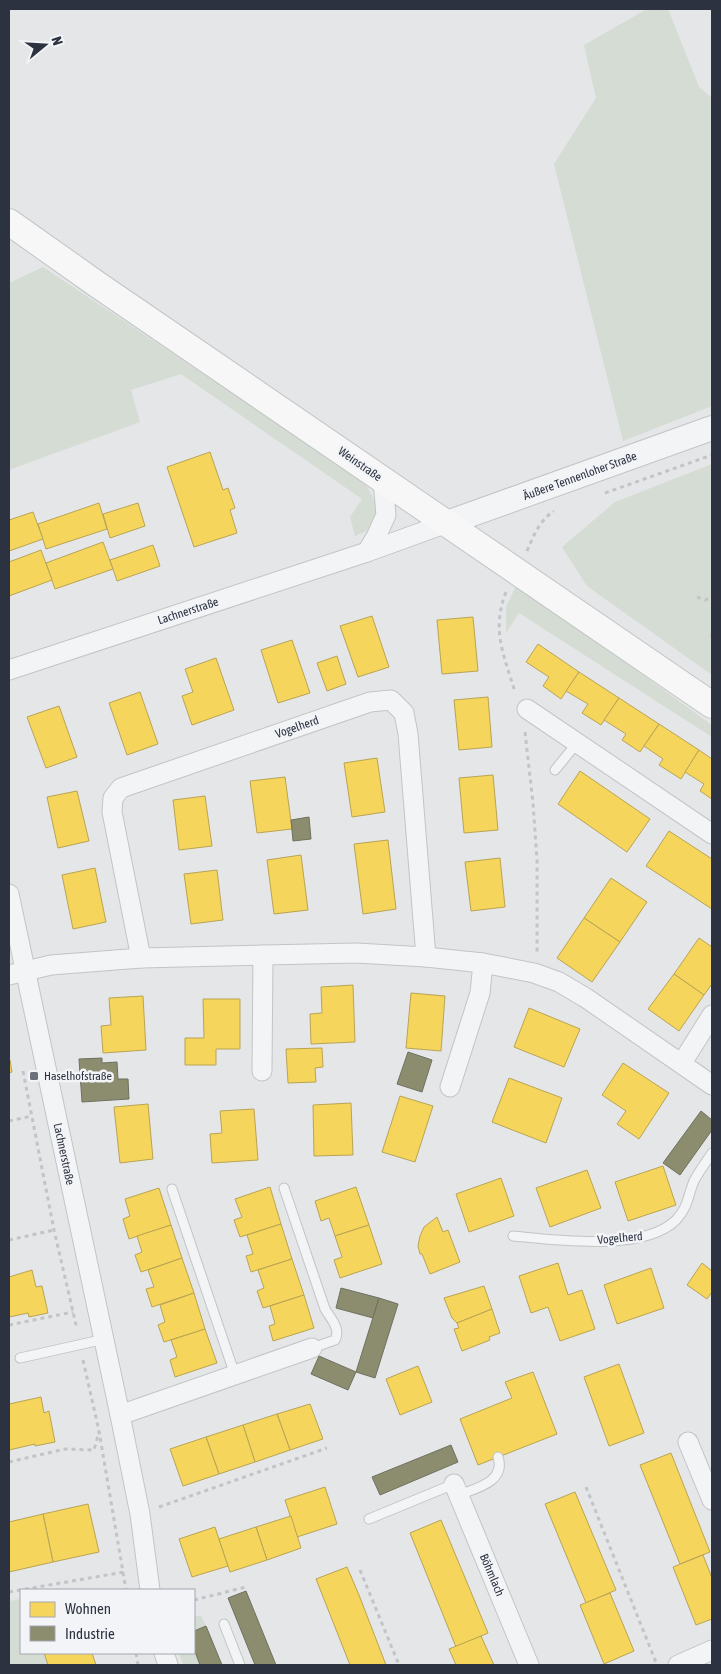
<svg xmlns="http://www.w3.org/2000/svg" width="721" height="1674" font-family="'Asap Condensed',sans-serif">
<style>
.green{fill:#d4dcd4}
.homes{fill:#f6d55c;stroke:#b9a454}
.industry{fill:#8c8c6e;stroke:#6f7160}
.lines{fill:none;stroke-linecap:round;stroke-linejoin:round}
.service-casing{stroke:#c2c4c6;stroke-width:11}
.minor-casing{stroke:#c2c4c6;stroke-width:21}
.tertiary-casing{stroke:#c2c4c6;stroke-width:26}
.secondary-casing{stroke:#c2c4c6;stroke-width:28}
.path{stroke:#c3c4c8;stroke-width:3;stroke-dasharray:4 4;stroke-linecap:butt}
.service{stroke:#f3f4f5;stroke-width:9}
.minor{stroke:#f3f4f5;stroke-width:19}
.tertiary{stroke:#f3f4f5;stroke-width:24}
.secondary{stroke:#f7f7f7;stroke-width:26}
.poi-dot{fill:#6c717b;stroke:#f2f4f7;stroke-width:2}
.labels{text-anchor:middle;stroke-width:5;stroke-linejoin:round;paint-order:stroke}
.street-label{font-size:12px;fill:#2c3240;stroke:#f2f4f7}
.poi-label{font-size:12px;fill:#2c3240;stroke:#f2f4f7;text-anchor:start}
</style>
<rect width="100%" height="100%" fill="#e4e6e8"/>
<g class="green">
<polygon points="647,9 668,9 699,87 712,98 712,406 623,441 554,164 596,98 584,45"/>
<path d="M 43,267 L 362,480 C 373,493 385,518 366,531 C 363,533 358,534 355,536 L 350,517 L 362,499 L 181,374 L 131,390 L 140,422 L 9,470 L 9,283 Z"/>
<polygon points="712,464 712,675 587,586 562,547 615,502"/>
<polygon points="516,586 582,631 712,725 712,737 519,613 506,633 506,607"/>
<polygon points="21,1599 21,1653 44,1653 48,1665 9,1665 9,1601"/>
<polygon points="194,1616 201,1616 206,1626 194,1631"/>
<polygon points="194,1649 200,1665 183,1665 179,1653 194,1653"/>
</g>
<g class="homes">
<polygon points="210,452 223,490 228,488 235,508 230,510 237,533 194,547 167,467"/>
<polygon points="99,503 107,529 46,549 38,524"/>
<polygon points="138,503 145,526 110,538 103,514"/>
<polygon points="33,512 43,539 9,551 9,520"/>
<polygon points="103,542 113,569 55,589 46,563"/>
<polygon points="153,545 160,566 117,581 110,560"/>
<polygon points="41,550 52,580 9,596 9,562"/>
<polygon points="372,616 389,667 358,677 340,626"/>
<polygon points="473,617 478,671 442,674 437,620"/>
<polygon points="292,640 310,693 278,703 261,650"/>
<polygon points="538,644 579,672 561,699 543,686 549,677 526,662"/>
<polygon points="337,656 346,684 327,691 317,663"/>
<polygon points="216,658 234,710 192,725 182,696 193,692 185,669"/>
<polygon points="579,672 619,698 601,725 582,713 588,704 566,691"/>
<polygon points="140,692 158,744 127,755 109,703"/>
<polygon points="488,697 492,747 459,750 454,700"/>
<polygon points="619,698 659,724 640,752 622,740 626,734 604,720"/>
<polygon points="59,706 77,757 46,768 27,717"/>
<polygon points="659,724 699,750 681,779 659,765 663,759 644,746"/>
<polygon points="699,750 712,759 712,799 700,791 704,784 685,772"/>
<polygon points="377,758 385,812 352,817 344,763"/>
<polygon points="580,771 650,819 627,852 558,804"/>
<polygon points="493,775 498,830 464,833 459,778"/>
<polygon points="285,777 292,829 257,833 250,781"/>
<polygon points="77,791 89,841 58,848 47,797"/>
<polygon points="205,796 212,846 179,850 173,800"/>
<polygon points="669,831 712,859 712,909 646,866"/>
<polygon points="388,840 396,909 363,914 354,844"/>
<polygon points="301,855 308,910 274,914 267,860"/>
<polygon points="500,858 505,907 471,911 465,862"/>
<polygon points="95,868 106,922 73,929 62,875"/>
<polygon points="217,870 223,920 191,924 184,874"/>
<polygon points="611,878 647,902 620,942 584,918"/>
<polygon points="584,918 620,942 592,982 557,958"/>
<polygon points="699,938 712,947 712,984 704,995 674,974"/>
<polygon points="674,974 704,995 679,1031 648,1009"/>
<polygon points="353,985 355,1042 311,1044 310,1014 322,1013 321,987"/>
<polygon points="411,993 445,996 441,1051 406,1048"/>
<polygon points="143,996 146,1050 103,1053 101,1026 111,1025 109,998"/>
<polygon points="203,999 240,999 240,1049 216,1049 216,1065 185,1065 185,1038 204,1038"/>
<polygon points="529,1008 580,1029 564,1067 514,1047"/>
<polygon points="322,1048 323,1067 315,1068 316,1082 288,1083 286,1049"/>
<polygon points="9,1060 10,1060 12,1072 9,1073"/>
<polygon points="623,1063 669,1093 639,1139 617,1124 626,1111 602,1095"/>
<polygon points="509,1078 562,1098 546,1143 492,1122"/>
<polygon points="400,1096 433,1106 415,1162 382,1152"/>
<polygon points="351,1103 353,1155 314,1156 313,1105"/>
<polygon points="148,1104 153,1159 120,1163 114,1107"/>
<polygon points="254,1109 258,1160 212,1163 210,1134 222,1133 220,1111"/>
<polygon points="663,1166 676,1205 628,1221 615,1182"/>
<polygon points="587,1170 601,1208 550,1227 536,1188"/>
<polygon points="501,1178 514,1216 469,1232 456,1194"/>
<polygon points="270,1187 281,1224 240,1237 234,1220 242,1217 235,1199"/>
<polygon points="356,1187 369,1225 335,1236 329,1218 321,1221 315,1201"/>
<polygon points="159,1188 171,1225 129,1239 123,1219 130,1216 125,1199"/>
<polygon points="437,1217 443,1232 448,1230 460,1262 430,1274 422,1254 420,1254 418,1246 420,1236 424,1227"/>
<polygon points="281,1224 292,1259 251,1272 246,1256 253,1254 247,1235"/>
<polygon points="171,1225 182,1258 141,1272 135,1255 142,1252 137,1236"/>
<polygon points="369,1225 382,1264 340,1278 334,1260 342,1257 335,1236"/>
<polygon points="182,1258 194,1293 152,1307 146,1289 154,1287 148,1270"/>
<polygon points="292,1259 304,1295 263,1308 257,1291 264,1288 258,1270"/>
<polygon points="558,1263 568,1295 582,1290 595,1329 560,1341 548,1307 531,1313 519,1276"/>
<polygon points="702,1263 712,1271 712,1292 707,1299 687,1285"/>
<polygon points="651,1268 664,1308 617,1324 604,1285"/>
<polygon points="32,1270 36,1287 42,1286 48,1313 29,1317 28,1313 9,1317 9,1277"/>
<polygon points="484,1286 492,1309 457,1323 452,1318 444,1298"/>
<polygon points="194,1293 205,1329 164,1342 158,1325 165,1322 160,1305"/>
<polygon points="304,1295 314,1328 273,1341 269,1326 275,1324 270,1306"/>
<polygon points="492,1309 500,1333 489,1337 490,1340 462,1351 454,1329 459,1328 457,1323"/>
<polygon points="205,1329 217,1363 175,1377 170,1360 177,1357 171,1340"/>
<polygon points="619,1364 644,1433 609,1446 584,1377"/>
<polygon points="418,1366 432,1402 400,1415 386,1379"/>
<polygon points="533,1372 557,1434 478,1465 460,1419 512,1398 505,1382"/>
<polygon points="41,1397 44,1413 49,1411 55,1442 35,1446 35,1444 9,1450 9,1404"/>
<polygon points="310,1404 323,1439 290,1450 277,1414"/>
<polygon points="277,1414 290,1450 255,1462 243,1425"/>
<polygon points="243,1425 255,1462 219,1474 206,1437"/>
<polygon points="206,1437 219,1474 183,1486 170,1449"/>
<polygon points="671,1453 710,1552 680,1564 640,1465"/>
<polygon points="325,1487 337,1524 297,1537 285,1500"/>
<polygon points="575,1492 616,1590 586,1603 545,1504"/>
<polygon points="88,1504 99,1552 53,1562 43,1514"/>
<polygon points="43,1514 53,1562 9,1572 9,1522"/>
<polygon points="291,1516 301,1548 267,1560 256,1527"/>
<polygon points="441,1520 488,1633 456,1647 410,1533"/>
<polygon points="215,1527 228,1566 192,1577 179,1539"/>
<polygon points="256,1527 267,1560 230,1572 219,1539"/>
<polygon points="703,1555 712,1578 712,1619 696,1625 673,1567"/>
<polygon points="347,1567 359,1595 386,1665 350,1665 316,1579"/>
<polygon points="610,1593 634,1651 604,1664 580,1605"/>
<polygon points="481,1636 494,1665 456,1665 449,1649"/>
<polygon points="44,1653 92,1653 96,1665 48,1665"/>
</g>
<g class="industry">
<polygon points="309,817 311,839 293,841 291,820"/>
<polygon points="408,1052 432,1060 422,1092 397,1084"/>
<polygon points="102,1058 102,1063 117,1062 118,1079 128,1079 129,1099 82,1102 79,1059"/>
<polygon points="701,1111 712,1120 712,1130 680,1175 663,1163"/>
<polygon points="341,1288 379,1298 373,1318 336,1308"/>
<polygon points="379,1298 398,1304 375,1378 356,1372"/>
<polygon points="319,1356 356,1372 348,1390 311,1374"/>
<polygon points="451,1445 458,1462 380,1495 372,1477"/>
<polygon points="246,1591 276,1665 255,1665 228,1598"/>
<polygon points="206,1626 222,1665 200,1665 194,1649 194,1631"/>
</g>
<g class="lines">
<defs>
<g id="service">
<polyline points="555,770 577,743"/>
<path d="M 284,1188 L 325,1309 C 331,1319 341,1329 335,1340 L 312,1348"/>
<polyline points="172,1189 235,1375"/>
<path d="M 513,1236 C 556,1240 644,1252 676,1220 C 689,1207 688,1193 695,1179 C 700,1170 707,1161 712,1153"/>
<polyline points="20,1358 105,1339"/>
<path d="M 459,1495 C 476,1488 506,1482 498,1457"/>
<polyline points="369,1519 454,1484"/>
<polyline points="224,1624 240,1665"/>
</g>
<g id="minor">
<polyline points="367,552 376,537 386,515 383,481"/>
<polyline points="9,670 367,552 447,523"/>
<polyline points="527,709 712,834"/>
<polyline points="9,894 120,1415 140,1514 150,1590"/>
<polyline points="141,958 112,812 113,798 121,788 370,702 391,700 404,713 408,734 426,957"/>
<polyline points="9,975 51,965 141,958 356,953 426,957 483,963 534,973 559,982 586,998 712,1085"/>
<polyline points="682,1063 712,1015"/>
<polyline points="262,1071 263,955"/>
<polyline points="450,1087 480,993 483,963"/>
<polyline points="120,1415 312,1348"/>
<polyline points="688,1442 712,1500"/>
<polyline points="454,1484 529,1665"/>
<polyline points="164,1653 168,1665"/>
<polyline points="678,1665 712,1650"/>
</g>
<polyline id="tertiary" points="447,523 712,428"/>
<polyline id="secondary" points="9,222 98,285 712,705"/>
</defs>
<use href="#service" class="service-casing"/>
<use href="#minor" class="minor-casing"/>
<use href="#tertiary" class="tertiary-casing"/>
<use href="#secondary" class="secondary-casing"/>
<g class="path">
<polyline points="605,493 712,455"/>
<path d="M 527,551 C 534,535 539,521 554,511"/>
<path d="M 506,592 C 491,630 504,655 515,692"/>
<polyline points="697,597 705,600 712,597"/>
<polyline points="712,633 712,640"/>
<polyline points="525,732 533,803 537,860 537,953"/>
<polyline points="23,1071 54,1230 77,1329"/>
<polyline points="9,1121 32,1116"/>
<polyline points="9,1240 54,1230"/>
<polyline points="9,1325 73,1312"/>
<polyline points="83,1360 99,1431 126,1590"/>
<polyline points="9,1462 65,1449 94,1450 99,1432"/>
<polyline points="586,1487 657,1665"/>
<polyline points="159,1507 327,1448"/>
<polyline points="360,1570 399,1665"/>
<polyline points="9,1592 124,1572"/>
<polyline points="194,1600 246,1587"/>
<polyline points="136,1653 138,1665"/>
</g>
<use href="#service" class="service"/>
<use href="#minor" class="minor"/>
<use href="#tertiary" class="tertiary"/>
<use href="#secondary" class="secondary"/>
</g>
<rect class="poi-dot" x="29" y="1071" width="10" height="10" rx="2.5"/>
<g class="labels">
<g class="street-label">
<text transform="translate(360 464) rotate(35)" y="4">Weinstraße</text>
<text transform="translate(580 476) rotate(-20)" y="4">Äußere Tennenloher Straße</text>
<text transform="translate(188 611) rotate(-18)" y="4">Lachnerstraße</text>
<text transform="translate(297 727) rotate(-19)" y="4">Vogelherd</text>
<text transform="translate(64 1154) rotate(78)" y="4">Lachnerstraße</text>
<text transform="translate(620 1238) rotate(-5)" y="4">Vogelherd</text>
<text transform="translate(492 1575) rotate(67)" y="4">Böhmlach</text>
</g>
<g class="poi-label">
<text x="44" y="1080">Haselhofstraße</text>
</g>
</g>
<rect width="721" height="1674" fill="none" stroke="#2c3240" stroke-width="20"/>
<rect x="20" y="1589" width="175" height="65" fill="#f2f4f7" stroke="#a3a6ae"/>
<rect x="30" y="1602" width="25" height="15" fill="#f6d55c" stroke="#a3a6ae"/>
<text x="65" y="1614" font-size="15" fill="#2c3240">Wohnen</text>
<rect x="30" y="1626" width="25" height="15" fill="#8c8c6e" stroke="#a3a6ae"/>
<text x="65" y="1639" font-size="15" fill="#2c3240">Industrie</text>
<g transform="translate(45 45) rotate(72)" stroke="#f2f4f7" stroke-width="4" paint-order="stroke">
<path d="M0-4L9 19L0 12L-9 19Z" fill="#2c3240"/>
<text y="-8" font-size="14" font-weight="bold" text-anchor="middle" fill="#2c3240">N</text>
</g>
</svg>
